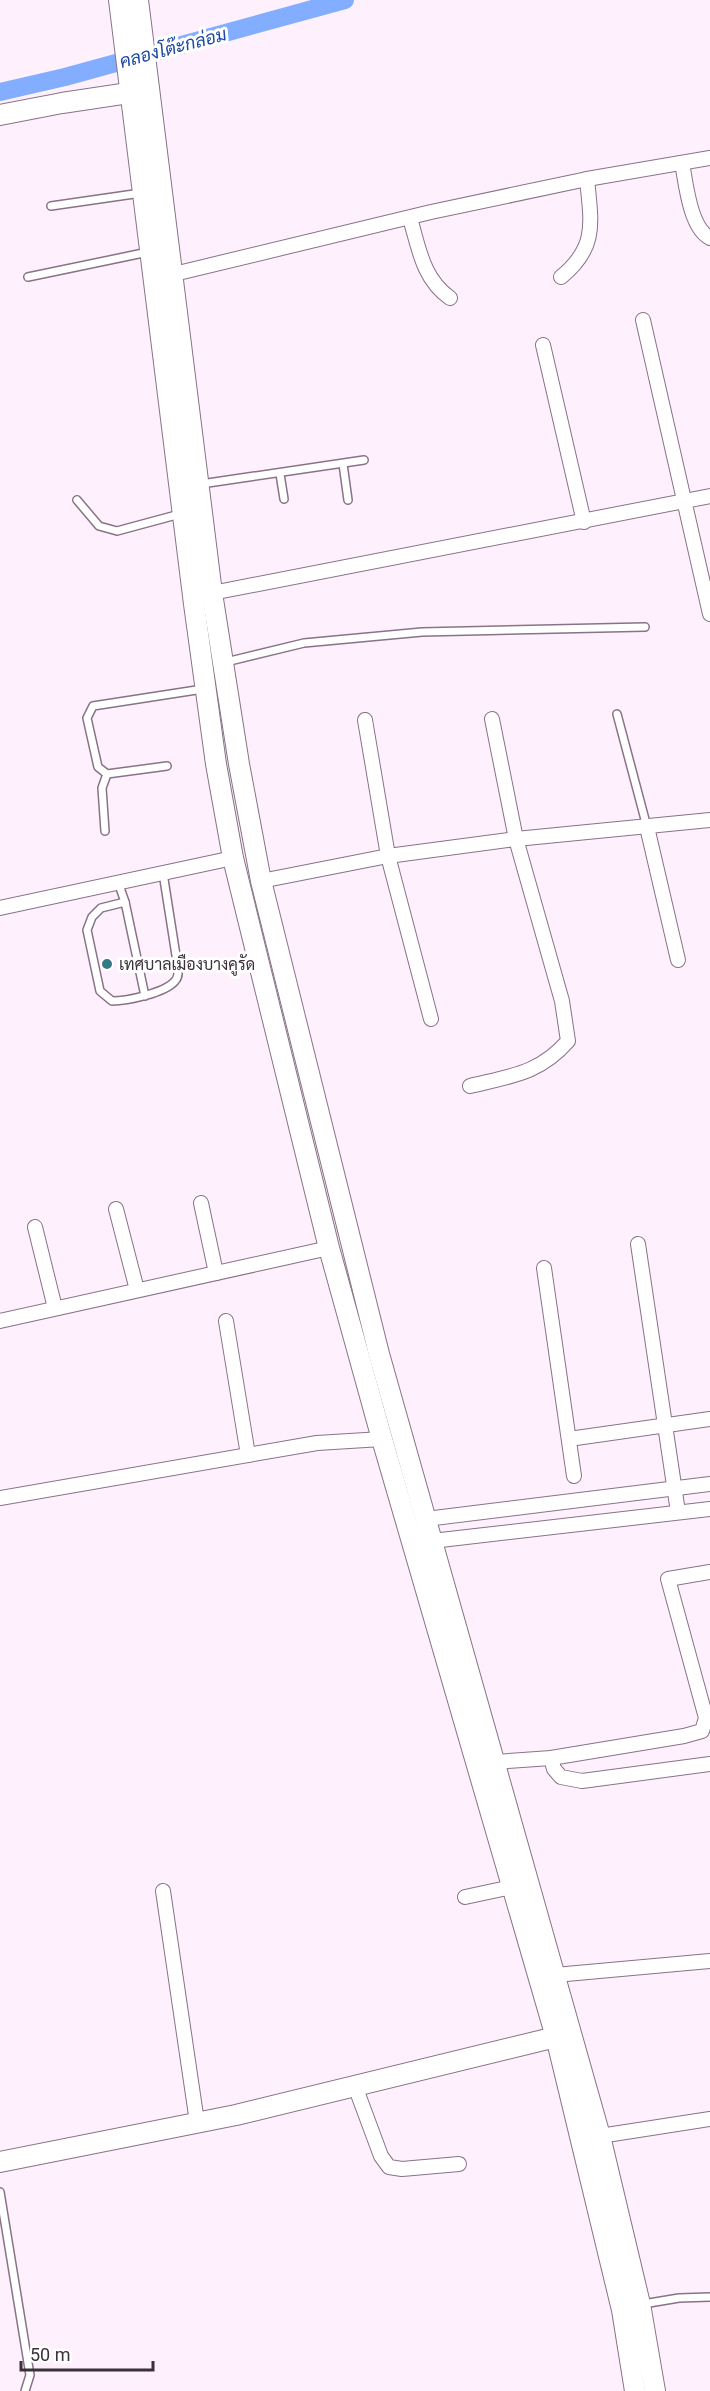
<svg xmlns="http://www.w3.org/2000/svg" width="710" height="2391" font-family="Roboto,Sarabun,sans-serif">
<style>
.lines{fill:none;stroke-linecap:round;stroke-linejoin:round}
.canal{stroke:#83aeff;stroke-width:18}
.lane-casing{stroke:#887387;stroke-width:10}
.street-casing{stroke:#887387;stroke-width:16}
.secondary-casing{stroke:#887387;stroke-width:22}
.lane{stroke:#fff;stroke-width:7}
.street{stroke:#fff;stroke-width:14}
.secondary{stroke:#fff;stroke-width:20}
.poi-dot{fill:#347a86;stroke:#fff;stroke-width:2}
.labels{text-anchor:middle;stroke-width:6;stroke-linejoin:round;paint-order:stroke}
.poi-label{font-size:16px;fill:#3a3139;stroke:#fff;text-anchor:start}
.water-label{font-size:18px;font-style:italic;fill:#1a48a3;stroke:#fff}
</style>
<rect width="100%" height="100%" fill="#fef0fd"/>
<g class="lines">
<polyline class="canal" points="0,92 65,77 345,0"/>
<defs>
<g id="lane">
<polyline points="51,206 141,193"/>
<polyline points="28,277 148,252"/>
<polyline points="343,464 348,500"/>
<polyline points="280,474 284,499"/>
<polyline points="201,484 364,460"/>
<polyline points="77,500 99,526 117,531 180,514"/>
<polyline points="226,662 304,643 422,632 645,627"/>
<polyline points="617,714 647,827"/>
<polyline points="167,766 107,774 98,767 87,718 93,706 203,689"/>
<polyline points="105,831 102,788 107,774"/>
<polyline points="118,882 125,902"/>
<path d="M 145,996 L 125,902 L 101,908 L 92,917 L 87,930 L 100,991 L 112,1001 C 127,1001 165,993 175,981 C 179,977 178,973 178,968 L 163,873"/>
<polyline points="0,2192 30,2375 25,2391"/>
<polyline points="643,2304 679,2298 710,2297"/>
</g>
<g id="street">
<path d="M 682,163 C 686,184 690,228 710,238"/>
<path d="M 410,218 C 419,249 423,279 450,298"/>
<polyline points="174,274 431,212 587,179 710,158"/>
<path d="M 561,277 C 598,247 591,222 587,179"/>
<polyline points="643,320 710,614"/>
<polyline points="543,345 584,522"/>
<polyline points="212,593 710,496"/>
<polyline points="365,720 388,856 431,1019"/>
<polyline points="647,827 678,960"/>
<polyline points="261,881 388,856 516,839 710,820"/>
<polyline points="0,908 233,858"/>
<path d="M 470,1086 C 511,1076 539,1074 568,1041 L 562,1001 L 516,839 L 492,719"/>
<polyline points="201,1203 216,1273"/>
<polyline points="116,1209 137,1290"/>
<polyline points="35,1227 55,1308"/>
<polyline points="638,1244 678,1512"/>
<polyline points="544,1268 574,1476"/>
<polyline points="0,1321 329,1248"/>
<polyline points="226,1321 248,1455"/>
<polyline points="569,1439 710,1419"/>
<polyline points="0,1498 317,1443 382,1439"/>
<polyline points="426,1519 710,1484"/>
<polyline points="432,1541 710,1509"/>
<polyline points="551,1758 554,1769 561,1777 582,1781 710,1764"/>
<polyline points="495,1762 551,1758 684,1736 702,1731 706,1718 668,1579 710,1572"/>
<polyline points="163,1891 197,2122"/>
<polyline points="465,1897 512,1887"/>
<polyline points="555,1975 710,1961"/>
<polyline points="355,2086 381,2156 389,2167 402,2169 459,2164"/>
<polyline points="600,2136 710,2119"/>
</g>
<g id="secondary">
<polyline points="119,0 194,604 216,764 233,858 329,1248 382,1439 556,2037 622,2310 635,2391"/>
<polyline points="138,0 212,593 239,764 261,881 379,1354 600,2136 640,2304 655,2391"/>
<polyline points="0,115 62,103 142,91"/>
<polyline points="0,2162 236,2115 568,2034"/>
</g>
</defs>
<use href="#lane" class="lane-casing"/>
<use href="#street" class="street-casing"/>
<use href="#secondary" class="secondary-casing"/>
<use href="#lane" class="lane"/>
<use href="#street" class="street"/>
<use href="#secondary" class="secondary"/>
</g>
<circle class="poi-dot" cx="107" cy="964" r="6"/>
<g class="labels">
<g class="poi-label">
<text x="119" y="970">เทศบาลเมืองบางคูรัด</text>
</g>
<g class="water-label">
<text transform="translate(173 48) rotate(-15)" y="6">คลองโต๊ะกล่อม</text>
</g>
</g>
<path d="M21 2361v9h132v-9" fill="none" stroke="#3a3139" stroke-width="3"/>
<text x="30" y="2361" font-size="18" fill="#3a3139" stroke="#ffffff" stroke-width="4.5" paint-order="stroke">50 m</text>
</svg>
